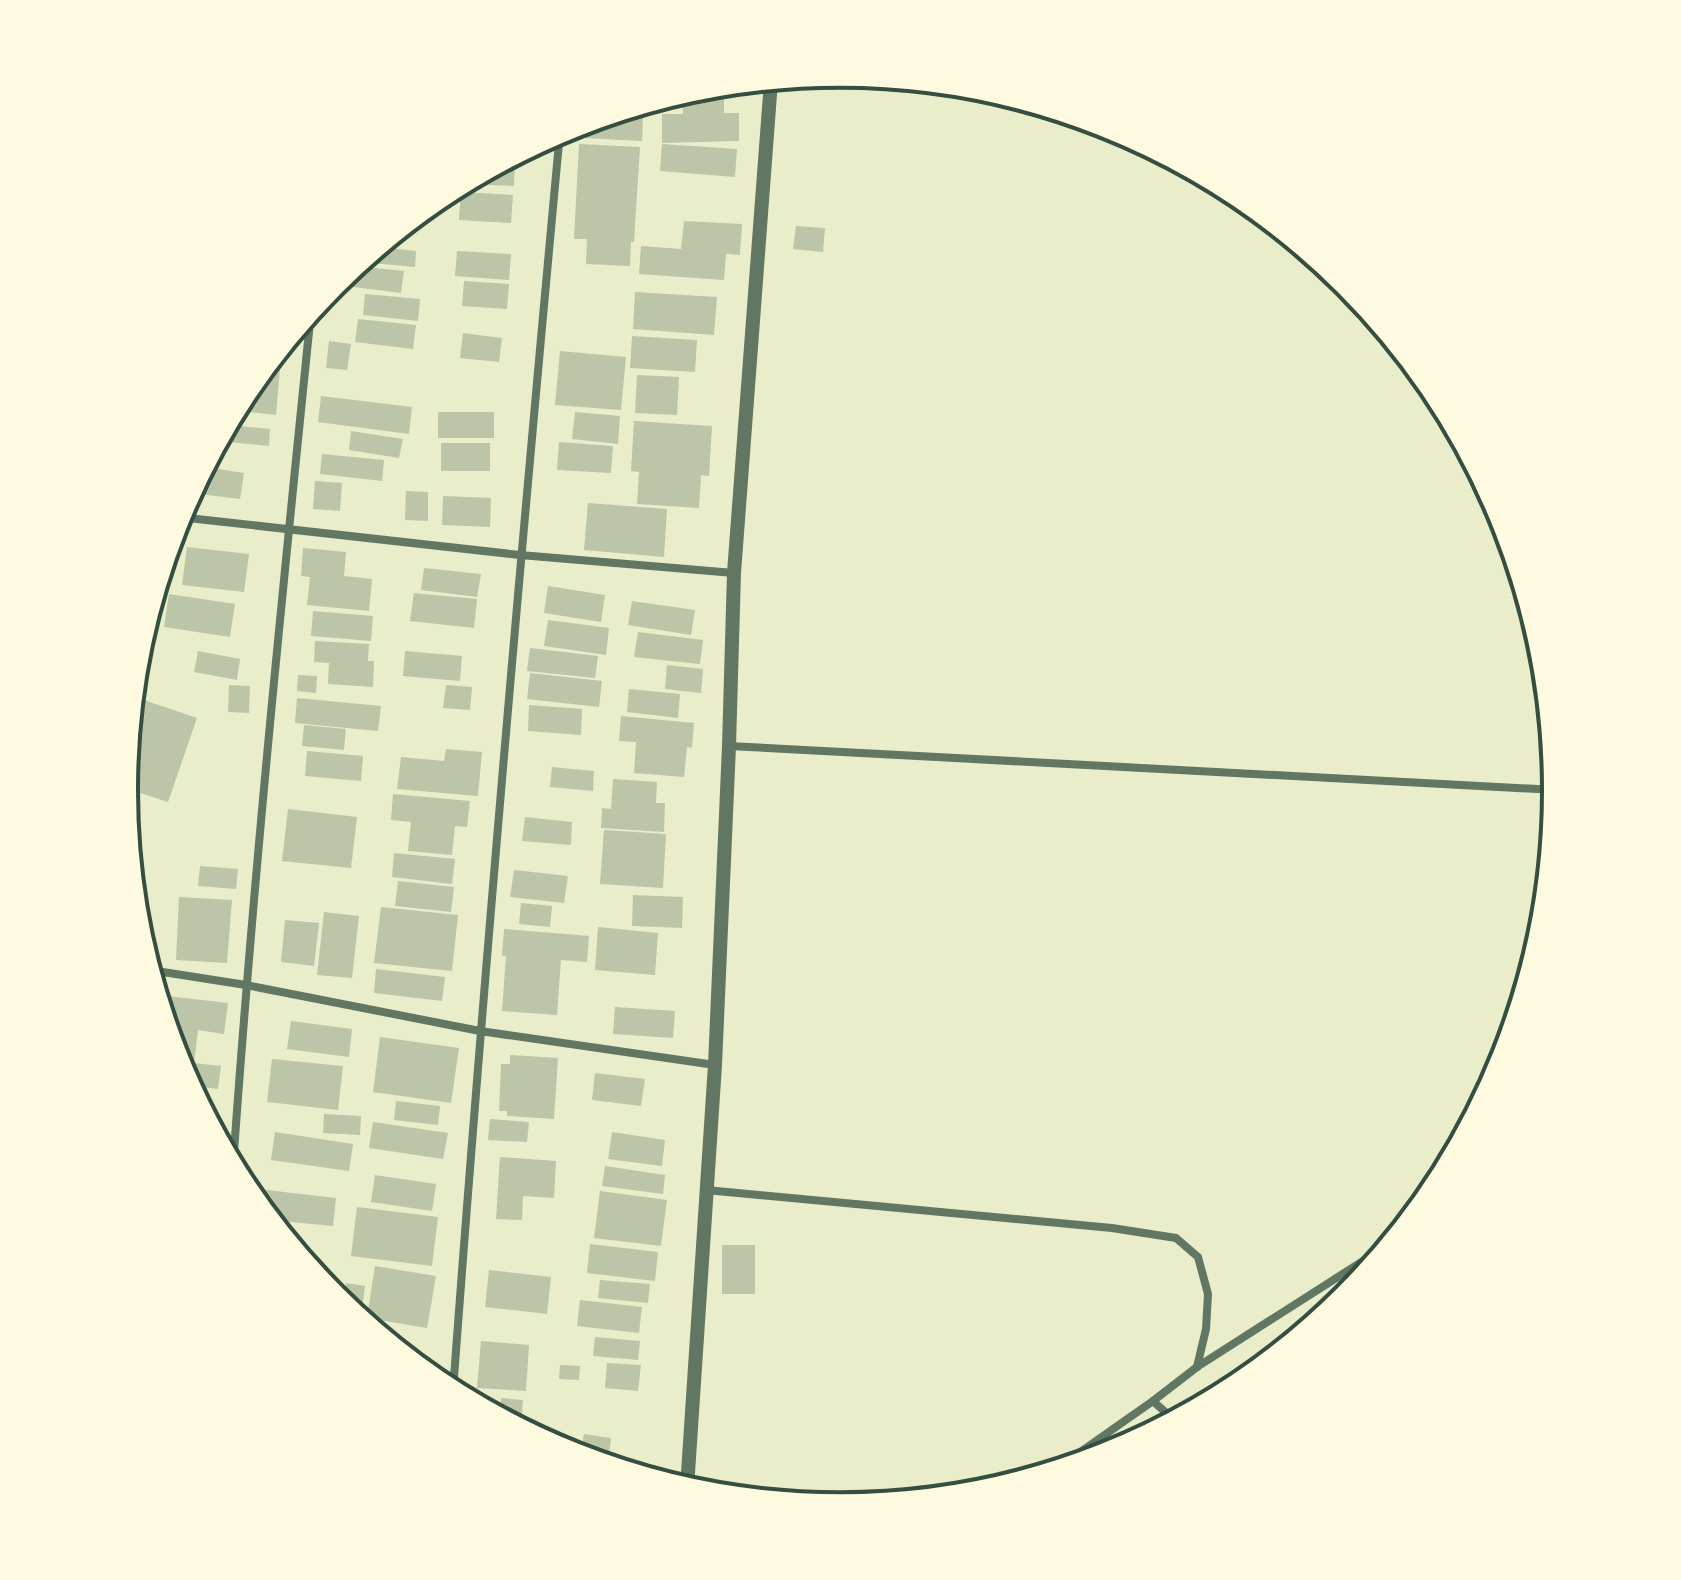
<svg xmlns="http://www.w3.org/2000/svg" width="1681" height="1580" font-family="'Nunito Sans',sans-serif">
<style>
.building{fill:#bcc5a7}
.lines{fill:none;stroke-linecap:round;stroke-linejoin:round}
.minor{stroke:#617663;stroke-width:8}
.tertiary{stroke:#617663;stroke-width:14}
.rim{fill:none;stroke:#344e41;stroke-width:4}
</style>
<rect width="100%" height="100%" fill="#e9edc9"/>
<g class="building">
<polygon points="724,85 724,113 739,113 739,141 662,143 662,114 683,114 682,93 701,88"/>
<polygon points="610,115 643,117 642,141 584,138 585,123"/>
<polygon points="579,144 640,147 634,242 631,242 630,266 586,264 587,239 574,239"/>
<polygon points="662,144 737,149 735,177 660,171"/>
<polygon points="526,150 525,163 515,162 514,186 463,184"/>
<polygon points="461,192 513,195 511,223 459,220"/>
<polygon points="684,221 742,224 740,255 726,254 724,280 639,274 641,246 681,249"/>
<polygon points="796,226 825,228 823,252 793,249"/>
<polygon points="379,247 416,251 415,267 361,262"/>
<polygon points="457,251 511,254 509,280 455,276"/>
<polygon points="356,266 404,271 401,293 338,285 339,280"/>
<polygon points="464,281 509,284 507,309 462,306"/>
<polygon points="635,292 717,297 714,335 633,329"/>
<polygon points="365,294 420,299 418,321 363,315"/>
<polygon points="358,319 416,325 413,349 355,342"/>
<polygon points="463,333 502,338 499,362 460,358"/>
<polygon points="632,336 697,340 695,372 630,368"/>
<polygon points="329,341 351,344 347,370 326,368"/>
<polygon points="560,351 626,357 621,410 555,405"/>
<polygon points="266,366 280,368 276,415 240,411 242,398 245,392"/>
<polygon points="637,375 679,377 677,415 635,413"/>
<polygon points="321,396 412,407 409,434 318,422"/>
<rect x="438" y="412" width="56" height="26"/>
<polygon points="575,412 620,416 618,444 572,439"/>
<polygon points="634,421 712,426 709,476 701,475 699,508 637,504 639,472 631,471"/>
<polygon points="229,425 270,429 269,446 228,442"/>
<polygon points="351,431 403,439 399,458 349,450"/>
<polygon points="559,442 613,446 611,473 557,470"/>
<rect x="441" y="443" width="49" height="28"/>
<polygon points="322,454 384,460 382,481 320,474"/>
<polygon points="205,467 244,473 240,499 191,493"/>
<polygon points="315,481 342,483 340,511 313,509"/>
<polygon points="406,491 428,492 428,521 405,520"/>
<polygon points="443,496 491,498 490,527 442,525"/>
<polygon points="588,503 667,509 664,557 584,550"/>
<polygon points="187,547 249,554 244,592 182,585"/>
<polygon points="303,548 346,552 344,576 372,579 369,611 307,605 310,577 301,576"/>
<polygon points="424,568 481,574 477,597 421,590"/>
<polygon points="548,586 605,595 601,622 544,613"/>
<polygon points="414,593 477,599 474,628 410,621"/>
<polygon points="169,594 235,604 230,637 164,627"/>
<polygon points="632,601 695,610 691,635 628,625"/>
<polygon points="313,611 373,616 371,641 311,636"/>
<polygon points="548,620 609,628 606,655 544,646"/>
<polygon points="638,632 703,640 700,664 634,657"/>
<polygon points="315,641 369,644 368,661 374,661 373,687 328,684 329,663 314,662"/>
<polygon points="530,648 598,656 595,678 527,671"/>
<polygon points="198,651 240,659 237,680 194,672"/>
<polygon points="405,651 462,656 460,681 403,676"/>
<polygon points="667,665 703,669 701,693 665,689"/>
<polygon points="530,673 602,681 599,707 527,699"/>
<polygon points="298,675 317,676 316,693 297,691"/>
<polygon points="229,685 250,686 249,713 228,712"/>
<polygon points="446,685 472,687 470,710 443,708"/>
<polygon points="629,689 680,694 678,718 627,712"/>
<polygon points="135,697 197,718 168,802 125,788"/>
<polygon points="297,698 381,706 378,731 295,723"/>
<polygon points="529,705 582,709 581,735 528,731"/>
<polygon points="621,716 694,723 692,748 687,747 684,777 634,773 636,742 619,741"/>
<polygon points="304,725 346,729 344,750 302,746"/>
<polygon points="446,749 482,752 478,796 397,789 401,757 444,761"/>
<polygon points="307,751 363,756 361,781 305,776"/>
<polygon points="552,767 594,771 593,791 550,787"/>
<polygon points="613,779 657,782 656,803 665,803 664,832 601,828 602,808 611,809"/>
<polygon points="393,794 470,801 467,827 455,826 452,855 408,851 411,822 391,820"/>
<polygon points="288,809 357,817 351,868 282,861"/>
<polygon points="525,817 572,822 571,845 522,841"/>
<polygon points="604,830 666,834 663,888 600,884"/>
<polygon points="394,853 455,859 452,884 392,877"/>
<polygon points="200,866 238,869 236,889 198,886"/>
<polygon points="514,870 568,876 564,903 510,897"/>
<polygon points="398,881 454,887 451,912 395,906"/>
<polygon points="134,882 145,883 145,929 138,929"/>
<polygon points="633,895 683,897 682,928 632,926"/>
<polygon points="179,897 232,900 227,963 176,960"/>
<polygon points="521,903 552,906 550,927 519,924"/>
<polygon points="381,907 458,915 452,971 374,963"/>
<polygon points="324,912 359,916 352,978 317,975"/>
<polygon points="285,920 319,923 314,966 281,962"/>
<polygon points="598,927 658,933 655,975 595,970"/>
<polygon points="504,929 589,936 587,962 561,960 557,1015 502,1011 506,956 502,956"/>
<polygon points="376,969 445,977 442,1001 374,993"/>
<polygon points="158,995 228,1003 224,1034 198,1030 194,1063 221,1066 218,1089 191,1086 179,1064 169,1030 169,1026 167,1026"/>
<polygon points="615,1007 675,1011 673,1038 613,1034"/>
<polygon points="291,1021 352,1029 349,1057 287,1049"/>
<polygon points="380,1037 459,1048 451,1103 373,1092"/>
<polygon points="510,1055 558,1058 554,1119 507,1116 507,1111 499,1111 501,1064 510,1064"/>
<polygon points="272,1059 343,1066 338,1110 267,1102"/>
<polygon points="595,1073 645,1079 641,1106 592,1100"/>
<polygon points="396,1101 440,1106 438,1125 394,1120"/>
<polygon points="324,1114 361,1116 360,1135 323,1133"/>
<polygon points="490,1119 529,1122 527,1142 488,1140"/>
<polygon points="373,1122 448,1133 443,1159 369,1148"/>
<polygon points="275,1132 353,1144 349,1171 271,1160"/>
<polygon points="612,1132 665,1140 662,1166 608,1159"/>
<polygon points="500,1157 556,1161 554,1198 523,1196 522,1220 496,1219"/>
<polygon points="605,1166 665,1175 663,1194 602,1186"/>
<polygon points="375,1175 436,1184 432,1211 371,1202"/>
<polygon points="258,1189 336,1198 333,1226 271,1220 257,1202"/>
<polygon points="600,1191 667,1200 661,1246 594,1238"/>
<polygon points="357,1207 438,1217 432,1266 351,1256"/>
<polygon points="590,1244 658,1252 655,1281 587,1273"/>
<rect x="722" y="1245" width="33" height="49"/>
<polygon points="295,1249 314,1252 311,1268"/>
<polygon points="375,1266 436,1276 427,1328 367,1318"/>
<polygon points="489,1270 551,1277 547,1314 485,1307"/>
<polygon points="600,1280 650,1284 648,1303 598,1298"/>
<polygon points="346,1283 365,1286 362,1310 350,1309 343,1303"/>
<polygon points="580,1300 642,1307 639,1333 577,1326"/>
<polygon points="595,1337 640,1341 638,1360 593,1356"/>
<polygon points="481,1341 529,1345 526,1391 477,1388"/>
<polygon points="406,1355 428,1357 426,1372"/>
<polygon points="607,1363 641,1365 638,1391 605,1388"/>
<polygon points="560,1365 580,1366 579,1380 559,1379"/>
<polygon points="501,1398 523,1400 521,1427 500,1416"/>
<polygon points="584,1434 611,1438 608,1464 580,1456"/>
</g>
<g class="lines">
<g class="minor">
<polyline points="179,517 520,555 734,573"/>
<polyline points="729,746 1556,790"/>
<polyline points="150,970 246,985 480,1031 715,1065"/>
<path d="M 233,1166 C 253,881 282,596 311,312"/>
<polyline points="706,1190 1112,1228 1176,1238 1198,1257 1208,1294 1206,1329 1197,1367"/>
<path d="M 453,1391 C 484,971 521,551 560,132"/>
<polyline points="1153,1401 1174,1420"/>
<polyline points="1056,1469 1153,1401 1197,1367 1388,1245"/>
</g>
<polyline class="tertiary" points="687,1488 715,1065 729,746 734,573 771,81"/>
</g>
<path d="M0 0H1681V1580H0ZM138 790a702 702 0 1 1 1404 0a702 702 0 1 1-1404 0Z" fill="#fefae0" fill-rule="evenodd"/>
<path class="rim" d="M138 790a702 702 0 1 1 1404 0a702 702 0 1 1-1404 0Z"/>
</svg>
